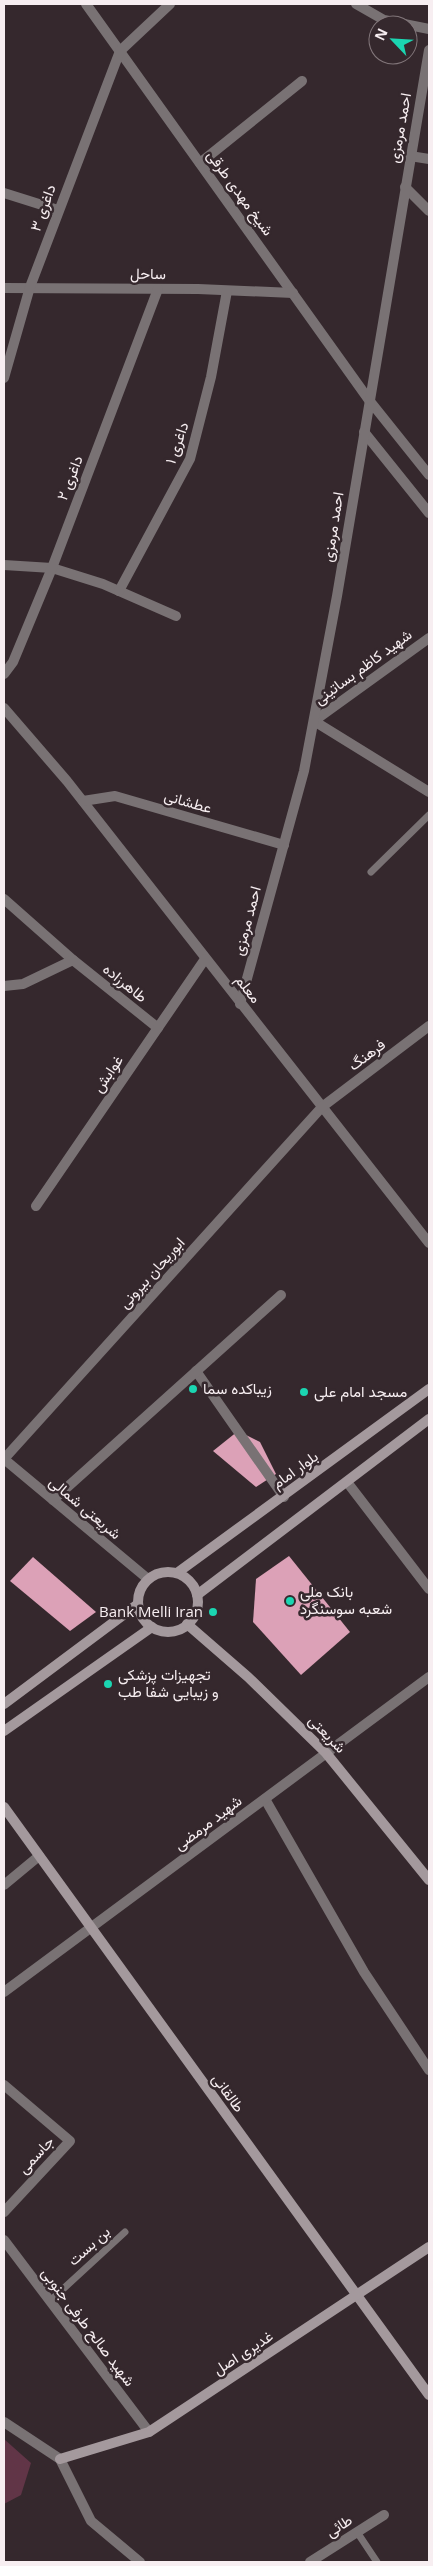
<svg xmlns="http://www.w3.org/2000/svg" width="433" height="2566" font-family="'Open Sans',Vazirmatn,sans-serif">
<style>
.green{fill:#613547}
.building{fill:#dca1b7}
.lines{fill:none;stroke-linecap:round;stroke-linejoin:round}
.lane{stroke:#797274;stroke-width:7}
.street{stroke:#797274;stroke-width:10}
.secondary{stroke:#a4999d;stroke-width:10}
.poi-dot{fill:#1bd5b1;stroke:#35282d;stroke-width:2}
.labels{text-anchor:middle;stroke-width:5;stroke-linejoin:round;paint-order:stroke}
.street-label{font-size:15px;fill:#f7eef1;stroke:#35282d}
.poi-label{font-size:15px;fill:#f7eef1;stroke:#35282d;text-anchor:start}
</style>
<rect width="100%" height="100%" fill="#35282d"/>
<polygon class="green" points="4,2439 31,2463 21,2495 4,2504"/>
<g class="building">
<polygon points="238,1431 260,1442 276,1474 256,1487 213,1451"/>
<polygon points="289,1556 350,1632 301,1675 253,1622 256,1579"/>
<polygon points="33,1557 96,1612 70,1631 10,1581"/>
</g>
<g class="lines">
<g class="lane">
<polyline points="371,872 429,815"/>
<polyline points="50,2301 125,2232"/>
<polyline points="357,2532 377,2562"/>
</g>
<g class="street">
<polyline points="86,4 369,400 429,475"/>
<polyline points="356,4 384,20 429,29"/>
<polyline points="410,156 429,159"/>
<polyline points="200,163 302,81"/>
<polyline points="405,187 429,211"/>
<polyline points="4,193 58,210"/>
<polyline points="4,288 198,289 293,293"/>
<polyline points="4,378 30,287 120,51 170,4"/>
<polyline points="364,432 429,513"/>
<polyline points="4,565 52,568 103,584 176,616"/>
<polyline points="119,591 190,459 211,377 227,291"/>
<polyline points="429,638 314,721 429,792"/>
<polyline points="4,674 13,662 52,568 158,289"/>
<polyline points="4,708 67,781 429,1243"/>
<polyline points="83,801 115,796 284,845"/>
<polyline points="4,899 73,960"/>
<polyline points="4,986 23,984 73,960 158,1028"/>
<polyline points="240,1004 304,771 337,596 429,50"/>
<polyline points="36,1206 205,959"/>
<polyline points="196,1371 284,1497"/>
<polyline points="4,1459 322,1107 429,1026"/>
<polyline points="4,1459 148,1579"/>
<polyline points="347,1482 429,1589"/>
<polyline points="53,1500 281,1295"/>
<polyline points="265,1799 364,1972 429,2070"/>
<polyline points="4,1885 39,1856"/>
<polyline points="4,1992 429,1677"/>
<polyline points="4,2085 70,2141 4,2212"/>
<polyline points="4,2240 149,2432"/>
<polyline points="4,2422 60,2459 91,2521 140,2562"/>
<polyline points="310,2562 384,2515"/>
</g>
<g class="secondary">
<circle cx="168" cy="1602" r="30"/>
<polyline points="177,1573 429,1389"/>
<polyline points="197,1595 429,1419"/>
<polyline points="187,1624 248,1677 326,1753 429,1880"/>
<polyline points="4,1704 138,1604"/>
<polyline points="4,1731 152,1627"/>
<polyline points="4,1807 429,2395"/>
<polyline points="60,2459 149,2432 429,2247"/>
</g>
</g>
<g class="poi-dot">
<circle cx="193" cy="1389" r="5"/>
<circle cx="304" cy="1392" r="5"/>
<circle cx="290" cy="1601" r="5"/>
<circle cx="213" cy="1612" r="5"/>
<circle cx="108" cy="1684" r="5"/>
</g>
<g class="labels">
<g class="street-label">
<text transform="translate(400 128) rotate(-80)" y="5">احمد مرمزی</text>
<text transform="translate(240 193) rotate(54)" y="5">شیخ مهدی طرقی</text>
<text transform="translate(43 208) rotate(-70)" y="5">داغری ۳</text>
<text transform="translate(148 274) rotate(1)" y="5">ساحل</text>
<text transform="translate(177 443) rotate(-71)" y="5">داغری ۱</text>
<text transform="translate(70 478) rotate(-69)" y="5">داغری ۲</text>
<text transform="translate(333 527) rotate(-81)" y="5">احمد مرمزی</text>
<text transform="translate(363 667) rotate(-36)" y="5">شهید کاظم بساتینی</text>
<text transform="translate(188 802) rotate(16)" y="5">عطشانی</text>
<text transform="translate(247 921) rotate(-75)" y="5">احمد مرمزی</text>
<text transform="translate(125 983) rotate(39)" y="5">طاهرزاده</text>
<text transform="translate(248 989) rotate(52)" y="5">معلم</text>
<text transform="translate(367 1055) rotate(-37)" y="5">فرهنگ</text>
<text transform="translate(108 1074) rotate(-56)" y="5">غوابش</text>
<text transform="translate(152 1273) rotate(-48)" y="5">ابوریحان بیرونی</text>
<text transform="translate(295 1470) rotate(-36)" y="5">بلوار امام</text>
<text transform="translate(85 1508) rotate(40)" y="5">شریعتی شمالی</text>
<text transform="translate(327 1734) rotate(46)" y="5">شریعتی</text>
<text transform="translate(208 1823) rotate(-37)" y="5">شهید مرمضی</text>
<text transform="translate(228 2093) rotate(54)" y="5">طالقانی</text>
<text transform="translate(36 2155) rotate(-47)" y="5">جاسمی</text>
<text transform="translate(89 2246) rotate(-42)" y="5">بن بست</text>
<text transform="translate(88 2327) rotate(53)" y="5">شهید صالح طرفی جنوبی</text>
<text transform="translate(243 2353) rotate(-33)" y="5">غدیری اصل</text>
<text transform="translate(339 2526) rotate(-33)" y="5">طائی</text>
</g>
<g class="poi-label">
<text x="203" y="1394">زیباکده سما</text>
<text x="314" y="1397">مسجد امام علی</text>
<text x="300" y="1597">بانک ملی<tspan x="300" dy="17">شعبه سوسنگرد</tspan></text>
<text x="203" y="1617" text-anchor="end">Bank Melli Iran</text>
<text x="118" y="1680">تجهیزات پزشکی<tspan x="118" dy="17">و زیبایی شفا طب</tspan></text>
</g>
</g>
<rect width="433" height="2566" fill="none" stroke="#f7eef1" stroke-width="10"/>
<g transform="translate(393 40) rotate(295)"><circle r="24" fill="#35282d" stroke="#83777b"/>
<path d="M0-4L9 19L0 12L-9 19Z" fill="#1bd5b1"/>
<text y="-8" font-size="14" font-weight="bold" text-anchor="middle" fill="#f7eef1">N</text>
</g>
</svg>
